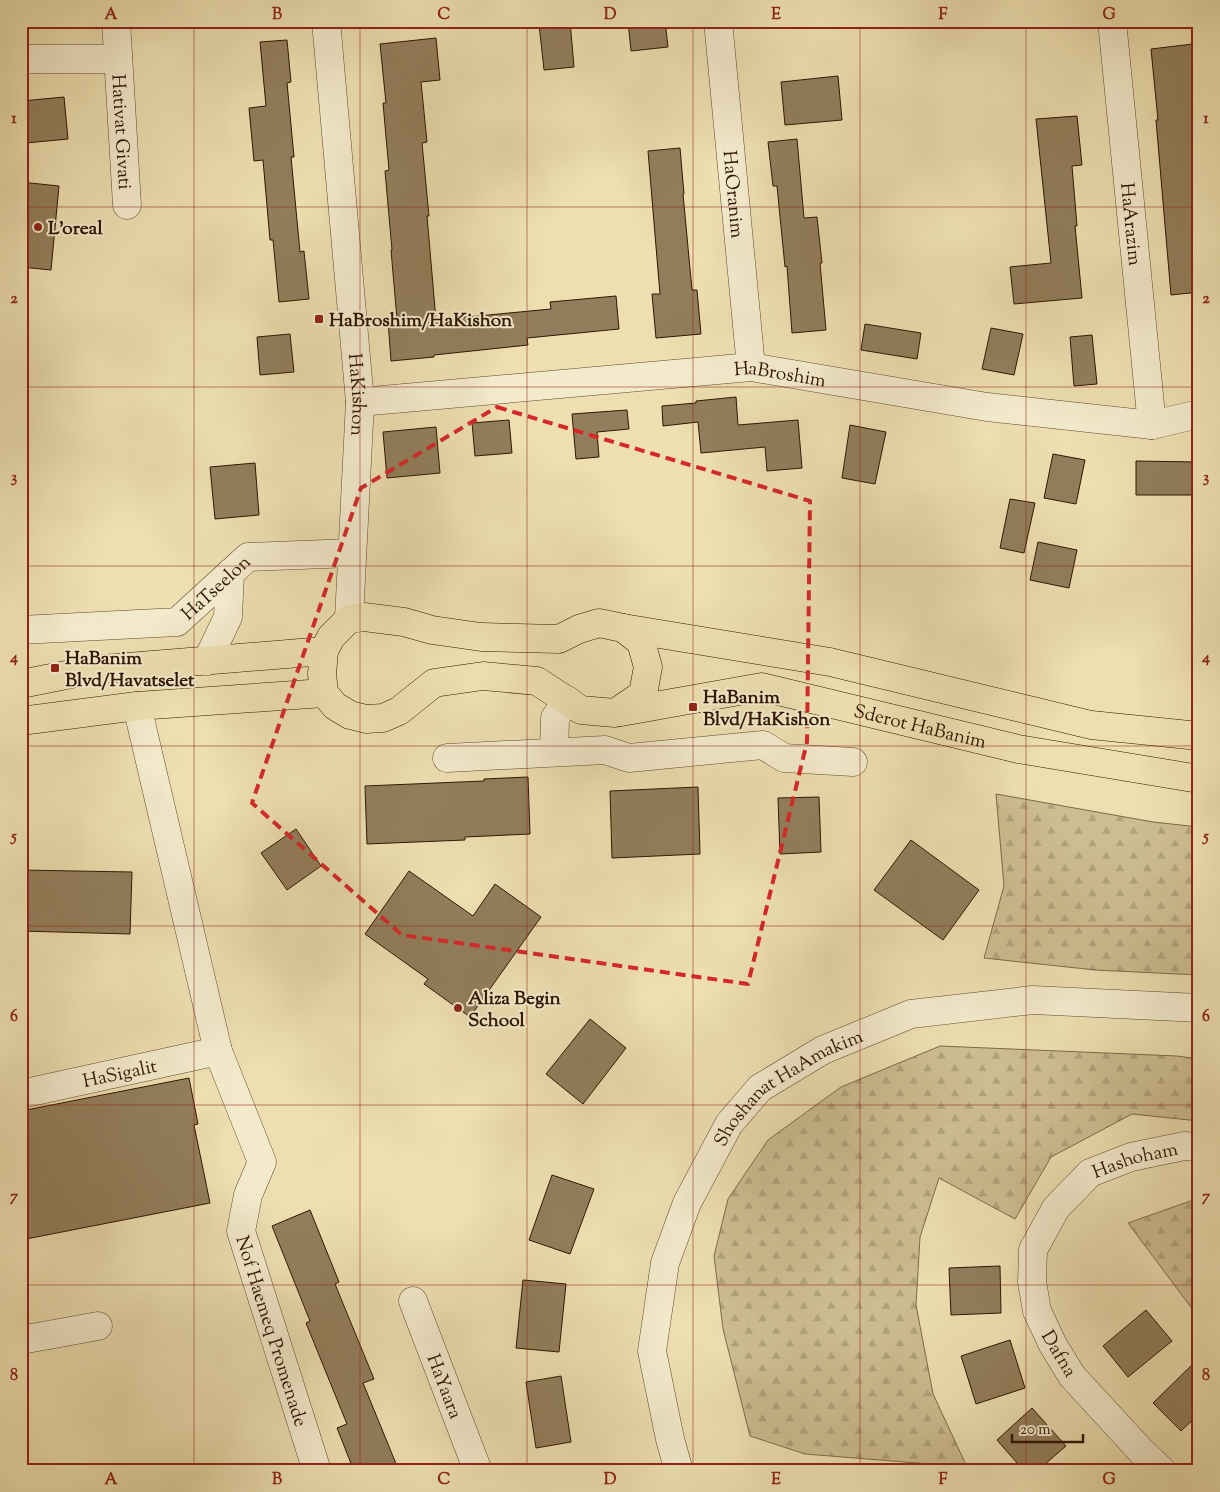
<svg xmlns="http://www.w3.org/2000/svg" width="1220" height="1492" font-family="'Sorts Mill Goudy',serif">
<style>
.forest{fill:url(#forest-firs);stroke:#7e694a}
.building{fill:#927e5c;stroke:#301501}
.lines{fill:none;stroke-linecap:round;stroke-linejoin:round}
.minor-casing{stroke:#5f482d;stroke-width:29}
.major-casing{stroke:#301501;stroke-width:29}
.minor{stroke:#f3eacc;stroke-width:28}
.major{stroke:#eddfb0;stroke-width:28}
.marked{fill:none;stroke:#d62828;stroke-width:4;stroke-dasharray:10 6;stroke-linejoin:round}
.grid{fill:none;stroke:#8f2418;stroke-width:1;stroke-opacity:0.55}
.poi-dot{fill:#8f2418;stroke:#f3eacc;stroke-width:2}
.labels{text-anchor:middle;stroke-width:4;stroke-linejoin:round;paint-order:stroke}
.street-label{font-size:19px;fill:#301501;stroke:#f3eacc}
.poi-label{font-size:19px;font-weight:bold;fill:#301501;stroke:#f3eacc;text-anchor:start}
.neatline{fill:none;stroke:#8f2418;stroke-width:2}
.grid-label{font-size:16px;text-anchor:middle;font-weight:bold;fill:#8f2418}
</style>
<defs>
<pattern id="forest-firs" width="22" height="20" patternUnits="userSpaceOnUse" patternTransform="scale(1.25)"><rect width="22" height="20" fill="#cdbd92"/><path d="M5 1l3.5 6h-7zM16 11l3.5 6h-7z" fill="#b0a27c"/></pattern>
</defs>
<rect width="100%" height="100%" fill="#eddfb0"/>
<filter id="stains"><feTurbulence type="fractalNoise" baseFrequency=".004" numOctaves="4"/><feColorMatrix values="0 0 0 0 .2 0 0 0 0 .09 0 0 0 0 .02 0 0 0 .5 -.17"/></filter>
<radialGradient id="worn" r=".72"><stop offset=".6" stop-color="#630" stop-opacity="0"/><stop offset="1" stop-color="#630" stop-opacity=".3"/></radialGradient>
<g class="forest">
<polygon points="996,794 1153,822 1199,827 1199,975 1095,970 984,958 1004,886"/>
<polygon points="940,1046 1177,1056 1199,1059 1199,1121 1132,1114 1051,1157 1015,1219 939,1178 920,1237 916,1305 933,1394 967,1467 805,1454 750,1436 723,1329 714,1256 728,1199 768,1140 841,1087"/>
<polygon points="1199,1198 1199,1318 1128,1223"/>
</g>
<g class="building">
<polygon points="570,21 574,67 544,70 539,24"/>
<polygon points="628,21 665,21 668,47 631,51"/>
<polygon points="436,38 440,80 421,82 427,142 422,143 429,216 427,216 436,320 551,309 550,302 616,296 619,329 527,338 528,345 434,355 434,357 391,361 388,320 397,319 391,250 392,250 385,171 389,170 383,103 386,103 380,44"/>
<polygon points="287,40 291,82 287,83 294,157 291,157 300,252 304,251 309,299 279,302 273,240 270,240 263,160 254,161 249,108 266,106 260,42"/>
<polygon points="1193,44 1199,105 1199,155 1196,155 1199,185 1199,292 1171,295 1156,120 1158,120 1151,49"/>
<polygon points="838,76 842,120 785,125 781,82"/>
<polygon points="64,97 68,139 26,143 22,101"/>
<polygon points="1077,116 1082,165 1072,166 1077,226 1075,226 1082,298 1014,304 1010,267 1051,263 1036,119"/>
<polygon points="797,139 804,218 817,217 822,263 820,263 826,330 792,333 787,266 785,267 777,186 773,186 768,142"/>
<polygon points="680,148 684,194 683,194 692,290 697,290 701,334 656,338 652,294 660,294 648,151"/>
<polygon points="21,182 59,186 51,270 21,267"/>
<polygon points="865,324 921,333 917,359 861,350"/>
<polygon points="991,328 1023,334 1014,375 982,369"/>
<polygon points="290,334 294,372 260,375 257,337"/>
<polygon points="1092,335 1097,384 1074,386 1070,337"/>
<polygon points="736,397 738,425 798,420 802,468 767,471 765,447 701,453 698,422 663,426 662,406 696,403 696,401"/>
<polygon points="627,410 629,429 597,432 599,457 576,459 572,414"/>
<polygon points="509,420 512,453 475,456 472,423"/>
<polygon points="850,425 886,432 875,484 842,478"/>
<polygon points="436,427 440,473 387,478 383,432"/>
<polygon points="1053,454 1085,460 1076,504 1044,498"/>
<polygon points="1136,461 1197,462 1197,495 1136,495"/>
<polygon points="255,463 259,515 215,519 210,467"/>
<polygon points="1010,499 1035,503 1024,553 1000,548"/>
<polygon points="1038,542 1077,550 1069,588 1030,580"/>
<polygon points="528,777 530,834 465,837 465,840 367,844 365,786 484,781 484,779"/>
<polygon points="698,787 700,854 612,858 610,791"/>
<polygon points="819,797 821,852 780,854 778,798"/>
<polygon points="296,829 321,866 287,890 261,853"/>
<polygon points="911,840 979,890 943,940 874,890"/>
<polygon points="21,870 132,872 130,934 21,931"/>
<polygon points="409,871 473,916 495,884 541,917 470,1017 424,984 428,979 365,934"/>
<polygon points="590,1019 626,1048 583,1104 546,1074"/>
<polygon points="189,1078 198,1124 194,1125 210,1203 21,1240 21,1111"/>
<polygon points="552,1175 594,1189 570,1254 529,1240"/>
<polygon points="310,1210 339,1282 335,1284 374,1379 363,1383 399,1471 354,1471 337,1428 347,1424 306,1323 310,1321 272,1226"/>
<polygon points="1000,1266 1001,1313 951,1315 949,1268"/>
<polygon points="523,1280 566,1284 559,1352 516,1348"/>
<polygon points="1146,1310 1172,1341 1128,1377 1103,1346"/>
<polygon points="1010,1340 1025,1388 976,1404 961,1356"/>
<polygon points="1199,1358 1199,1414 1181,1431 1153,1403"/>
<polygon points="561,1376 571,1442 536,1448 526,1382"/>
<polygon points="1032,1408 1066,1446 1037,1471 1024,1471 997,1440"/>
</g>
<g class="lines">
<defs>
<g id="minor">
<path id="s1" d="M 116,21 L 127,205"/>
<path id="s2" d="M 326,21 L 360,402 L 349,619"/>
<path id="s3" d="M 718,21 L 751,367"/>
<path id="s4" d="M 1112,21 L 1152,425"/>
<polyline points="21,59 118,59"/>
<path id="s5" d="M 360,402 L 751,367 L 987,407 L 1152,425 L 1199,414"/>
<path id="s6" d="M 21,630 L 177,622 L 248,557 L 352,553"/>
<polyline points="207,661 228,617 230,573"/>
<path id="s7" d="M 137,706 L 218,1051 L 262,1162 L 248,1195 L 241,1231 L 317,1471"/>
<polyline points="554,752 555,718 567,700"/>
<polyline points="447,758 605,750 629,758 763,745 784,758 853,762"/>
<path id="s8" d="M 21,1094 L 218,1051"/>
<path id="s9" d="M 413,1301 L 478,1471"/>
<polyline points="21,1340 98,1326"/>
<path id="s10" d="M 679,1471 L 670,1439 L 652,1351 L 665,1263 L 687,1203 L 729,1124 L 760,1088 L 823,1050 L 911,1014 L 1033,1000 L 1199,1008"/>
<path id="s11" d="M 1162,1471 L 1141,1451 L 1072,1376 L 1053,1345 L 1037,1311 L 1032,1282 L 1033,1250 L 1056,1208 L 1090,1173 L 1131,1157 L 1184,1146 L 1199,1147"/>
</g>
<g id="major">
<polygon points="364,617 404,622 432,630 481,637 559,639 579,629 599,623 623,628 641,642 648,667 643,694 615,713 581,710 537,681 483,676 434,683 399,711 383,718 366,719 350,715 335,706 324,693 322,674 324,651 331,637 349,619"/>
<polyline points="623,628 830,662 1091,725 1199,736"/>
<polyline points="21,684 91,670 324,651"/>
<path id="s12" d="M 621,712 L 762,687 L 1018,749 L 1199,779"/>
<polyline points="21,721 137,706 324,693"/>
</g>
</defs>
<use href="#minor" class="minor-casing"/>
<use href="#major" class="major-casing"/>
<use href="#minor" class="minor"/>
<use href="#major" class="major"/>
</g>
<path class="marked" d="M 497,407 L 810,501 L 807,742 L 748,984 L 402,935 L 252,803 L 361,488 Z"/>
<path class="grid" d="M 194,21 L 194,1471M 360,21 L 360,1471M 527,21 L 527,1471M 693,21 L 693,1471M 860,21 L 860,1471M 1026,21 L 1026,1471M 21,207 L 1199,207M 21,387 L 1199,387M 21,566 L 1199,566M 21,746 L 1199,746M 21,926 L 1199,926M 21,1105 L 1199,1105M 21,1285 L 1199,1285"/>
<g class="poi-dot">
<circle cx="38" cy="227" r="5"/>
<rect x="314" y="314" width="10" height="10" rx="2.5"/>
<rect x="50" y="663" width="10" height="10" rx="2.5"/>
<rect x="688" y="702" width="10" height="10" rx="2.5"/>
<circle cx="458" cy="1008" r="5"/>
</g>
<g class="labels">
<g class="street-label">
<text dy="7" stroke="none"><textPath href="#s1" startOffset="111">Hativat Givati</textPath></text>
<text dy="7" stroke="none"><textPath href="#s3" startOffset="174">HaOranim</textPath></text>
<text dy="7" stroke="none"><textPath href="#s4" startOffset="204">HaArazim</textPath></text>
<text dy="7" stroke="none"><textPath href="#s5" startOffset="422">HaBroshim</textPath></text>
<text dy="7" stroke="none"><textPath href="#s2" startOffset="375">HaKishon</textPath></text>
<text dy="7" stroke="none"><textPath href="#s6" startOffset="208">HaTseelon</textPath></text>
<text dy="7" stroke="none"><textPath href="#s12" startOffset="306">Sderot HaBanim</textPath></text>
<text dy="7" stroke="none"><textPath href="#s8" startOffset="101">HaSigalit</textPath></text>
<text dy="7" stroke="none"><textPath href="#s10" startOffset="435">Shoshanat HaAmakim</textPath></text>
<text dy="7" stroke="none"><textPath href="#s11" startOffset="410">Hashoham</textPath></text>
<text dy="7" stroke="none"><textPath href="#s7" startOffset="651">Nof Haemeq Promenade</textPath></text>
<text transform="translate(1060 1353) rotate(59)" y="7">Dafna</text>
<text dy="7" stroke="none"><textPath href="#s9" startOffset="91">HaYaara</textPath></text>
</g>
<g class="poi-label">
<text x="48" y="234">L'oreal</text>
<text x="329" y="326">HaBroshim/HaKishon</text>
<text x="65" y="664">HaBanim<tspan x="65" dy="22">Blvd/Havatselet</tspan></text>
<text x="703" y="703">HaBanim<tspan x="703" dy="22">Blvd/HaKishon</tspan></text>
<text x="468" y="1004">Aliza Begin<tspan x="468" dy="22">School</tspan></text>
</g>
</g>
<rect width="1220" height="1492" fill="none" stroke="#eddfb0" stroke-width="55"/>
<path d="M1012 1434v8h71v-8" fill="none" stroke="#301501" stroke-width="2.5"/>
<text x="1020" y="1434" font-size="15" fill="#301501" stroke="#f3eacc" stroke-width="4" paint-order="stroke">20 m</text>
<rect x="28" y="28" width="1164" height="1436" class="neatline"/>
<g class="grid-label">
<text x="111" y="19">A</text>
<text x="277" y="19">B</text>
<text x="444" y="19">C</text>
<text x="610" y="19">D</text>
<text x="776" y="19">E</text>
<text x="943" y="19">F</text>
<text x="1109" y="19">G</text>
<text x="14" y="123">1</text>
<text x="1206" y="123">1</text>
<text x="14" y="303">2</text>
<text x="1206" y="303">2</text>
<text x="14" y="482">3</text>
<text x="1206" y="482">3</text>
<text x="14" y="662">4</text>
<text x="1206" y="662">4</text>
<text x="14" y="841">5</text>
<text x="1206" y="841">5</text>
<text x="14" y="1021">6</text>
<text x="1206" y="1021">6</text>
<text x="14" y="1201">7</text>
<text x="1206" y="1201">7</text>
<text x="14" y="1380">8</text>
<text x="1206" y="1380">8</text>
<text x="111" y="1484">A</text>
<text x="277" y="1484">B</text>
<text x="444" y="1484">C</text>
<text x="610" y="1484">D</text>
<text x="776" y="1484">E</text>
<text x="943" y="1484">F</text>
<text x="1109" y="1484">G</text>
</g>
<rect width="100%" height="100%" filter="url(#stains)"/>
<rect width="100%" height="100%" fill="url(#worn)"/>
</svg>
